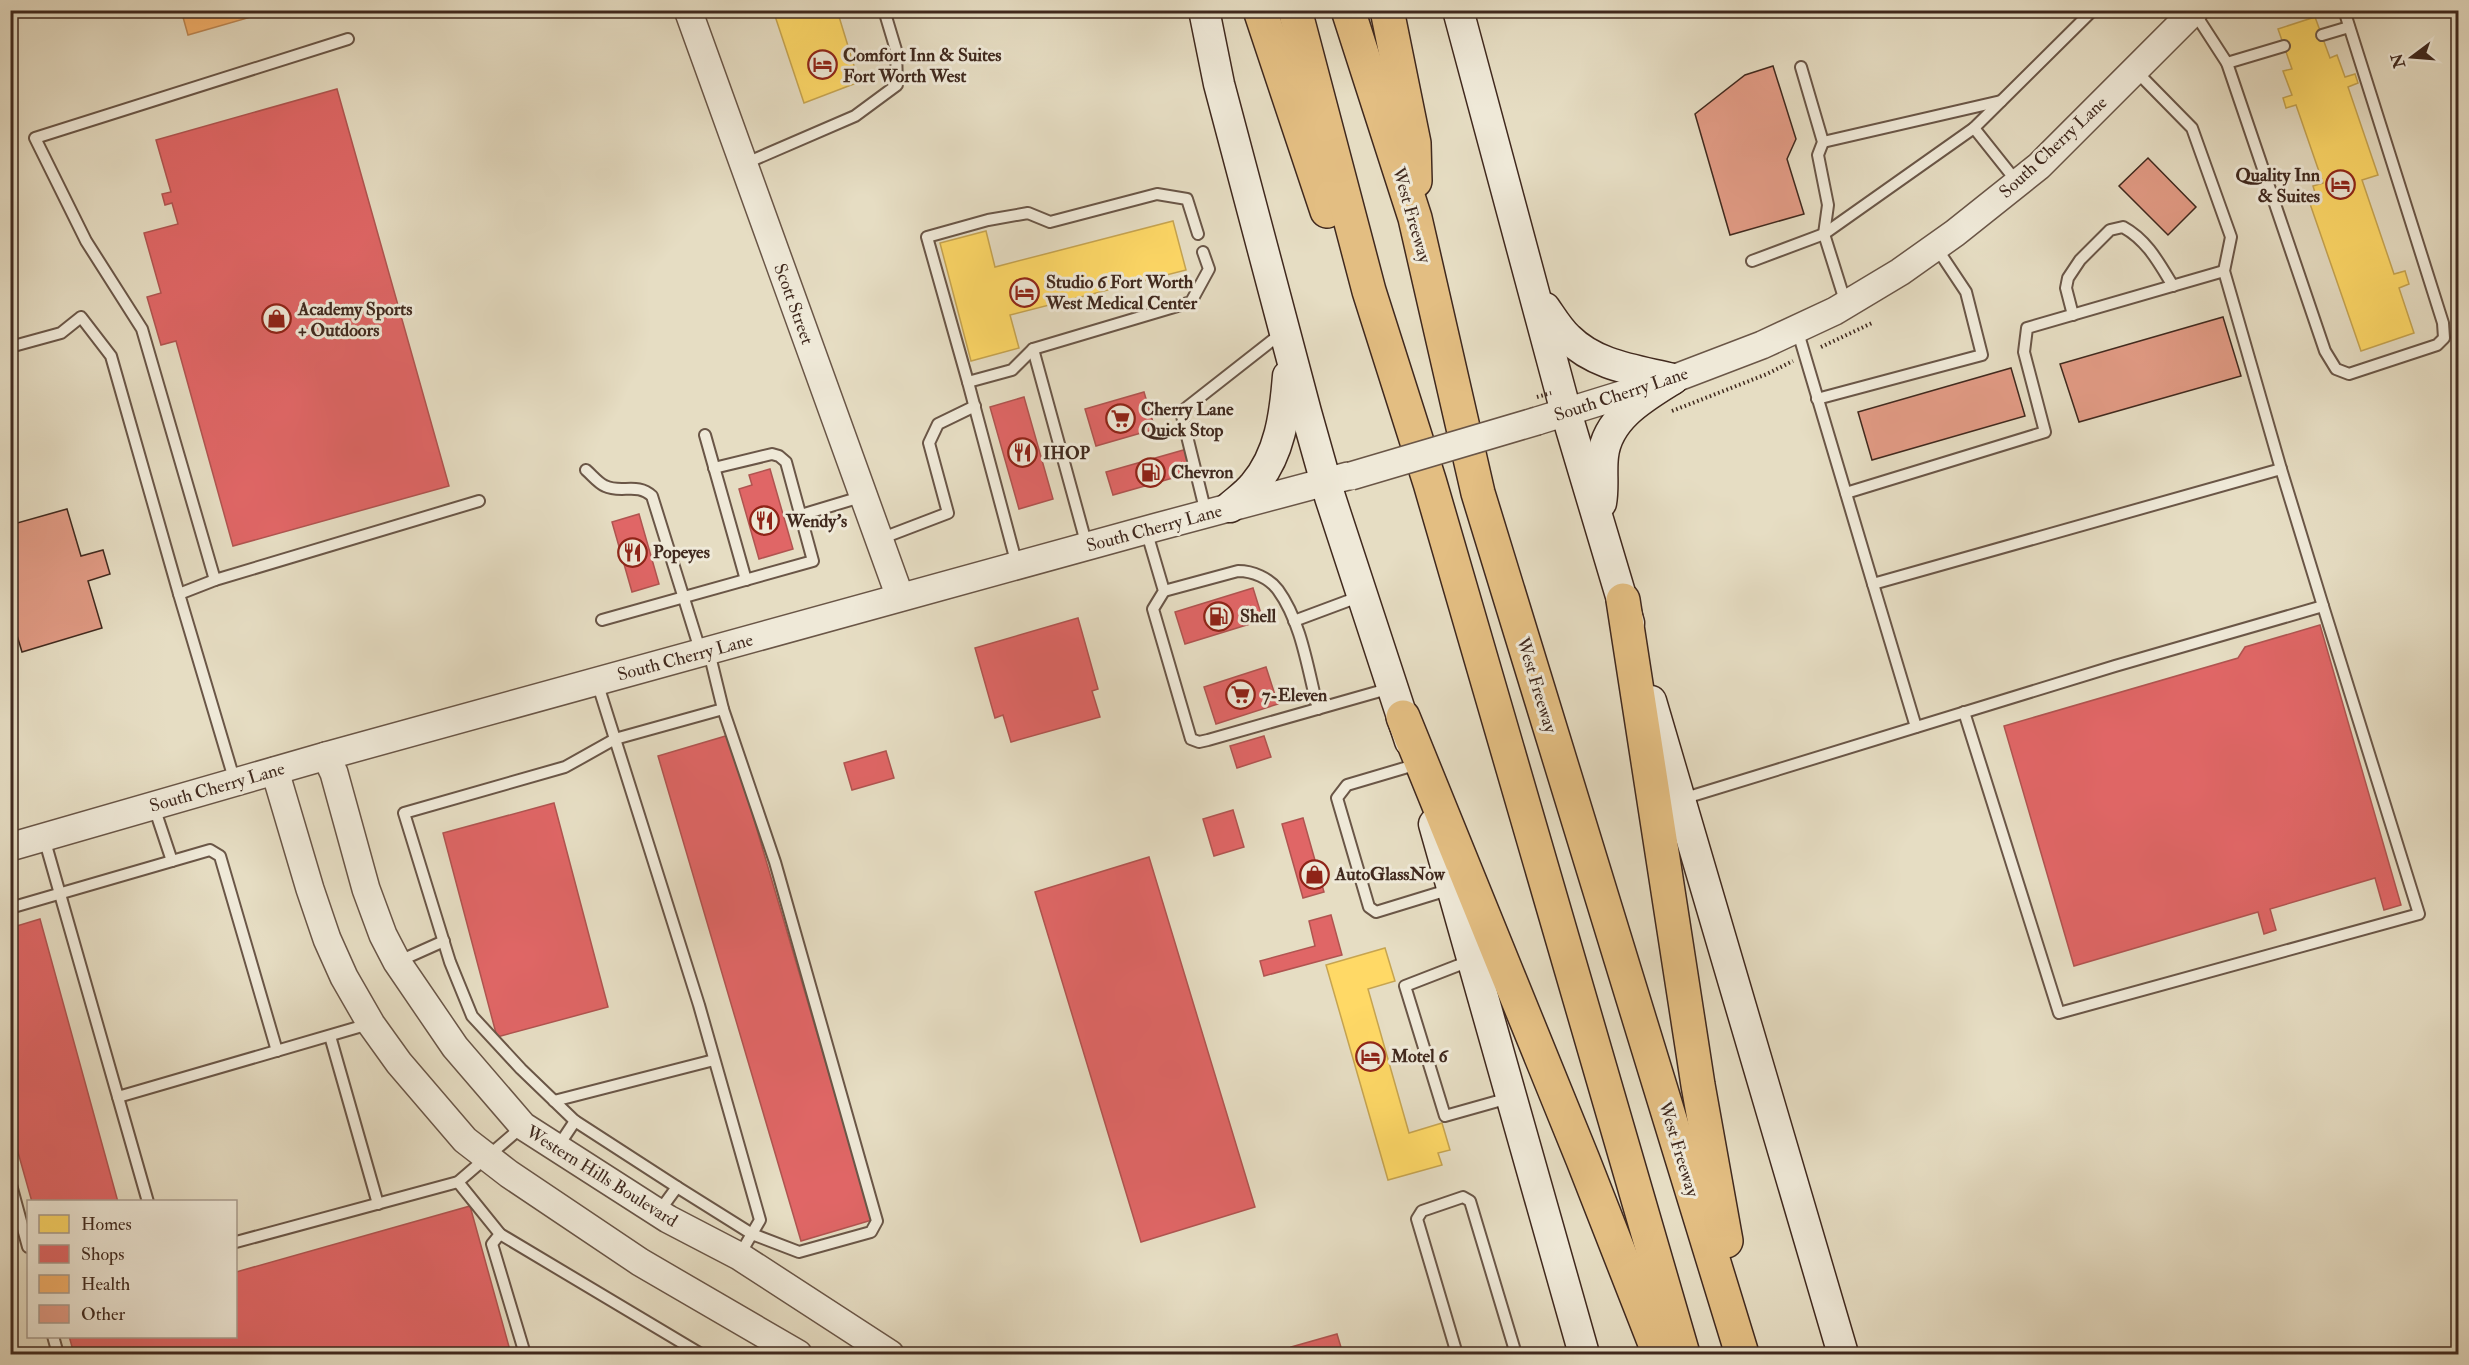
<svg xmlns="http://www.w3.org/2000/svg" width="2469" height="1365" font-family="'IM FELL Double Pica',serif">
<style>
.homes{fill:#ffd966;stroke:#c6a450;stroke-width:1.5}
.shops{fill:#e06666;stroke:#b05450;stroke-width:1.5}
.health{fill:#f6b26b;stroke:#bf8954;stroke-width:1.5}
.building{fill:#e29b85;stroke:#40291e;stroke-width:1.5}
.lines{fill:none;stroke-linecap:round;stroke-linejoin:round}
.service-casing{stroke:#6a5647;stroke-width:14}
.tertiary-casing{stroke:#6a5647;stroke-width:30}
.secondary-casing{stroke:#40291e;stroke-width:33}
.motorway-casing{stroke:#40291e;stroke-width:36}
.path{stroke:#40291e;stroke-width:4;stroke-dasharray:1.5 3;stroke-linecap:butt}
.service{stroke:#efe9d8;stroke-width:10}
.tertiary{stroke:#efe9d8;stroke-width:27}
.secondary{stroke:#efe9d8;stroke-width:30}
.motorway{stroke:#e3be82;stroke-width:33}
.tertiary-bridge-casing{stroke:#6a5647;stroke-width:30;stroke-linecap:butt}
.path-bridge{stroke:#40291e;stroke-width:4;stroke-dasharray:1.5 3;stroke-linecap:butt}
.tertiary-bridge{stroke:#efe9d8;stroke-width:27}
.labels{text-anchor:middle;stroke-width:6;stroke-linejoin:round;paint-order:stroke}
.poi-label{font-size:18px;font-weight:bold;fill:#40291e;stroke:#efe9d8;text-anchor:start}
.street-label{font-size:18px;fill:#40291e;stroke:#efe9d8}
</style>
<rect width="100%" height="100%" fill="#e6ddc3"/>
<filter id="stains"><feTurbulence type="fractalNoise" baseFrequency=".00333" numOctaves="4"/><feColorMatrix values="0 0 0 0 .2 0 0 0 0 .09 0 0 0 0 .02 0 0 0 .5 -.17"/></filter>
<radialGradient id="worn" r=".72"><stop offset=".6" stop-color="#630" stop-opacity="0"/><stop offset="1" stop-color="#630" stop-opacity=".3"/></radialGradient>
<g class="homes">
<polygon points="773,10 837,10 859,82 804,103"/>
<polygon points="2315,17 2330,58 2337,55 2345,77 2355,74 2358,83 2348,87 2378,175 2362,180 2394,274 2405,271 2409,284 2399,288 2414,333 2361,351 2308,198 2316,196 2313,186 2323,183 2296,105 2286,108 2283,98 2292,95 2283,71 2292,69 2278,29"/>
<polygon points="1173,221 1186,270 1010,315 1019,348 971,361 940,243 986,231 995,267"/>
<polygon points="1385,948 1395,981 1368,989 1409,1133 1442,1123 1450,1150 1438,1153 1442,1165 1388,1180 1326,965"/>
</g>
<g class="shops">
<polygon points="337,89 449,486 233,546 176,341 161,345 147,297 161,293 144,233 178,224 172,203 165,205 162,194 171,192 156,140"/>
<polygon points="1144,392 1155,429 1096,446 1085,409"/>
<polygon points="1024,397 1053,499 1019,509 990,407"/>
<polygon points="1187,449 1194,472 1113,495 1106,472"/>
<polygon points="770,469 793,549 759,559 739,489 752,485 749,475"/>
<polygon points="639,514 659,584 632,592 612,522"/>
<polygon points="1253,588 1263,620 1185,644 1175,612"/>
<polygon points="1078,618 1098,689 1092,691 1100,717 1011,742 1003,715 995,718 975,648"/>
<polygon points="2320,625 2401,905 2384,910 2375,878 2270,909 2276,930 2264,934 2258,912 2074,966 2004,726 2238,658 2245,647"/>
<polygon points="1266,667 1278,704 1216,724 1204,687"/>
<polygon points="729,735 872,1220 801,1241 658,756"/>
<polygon points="1264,736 1271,757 1237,768 1230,746"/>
<polygon points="886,751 894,778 852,790 844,763"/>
<polygon points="554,803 608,1007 497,1037 443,833"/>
<polygon points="1233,810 1244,847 1214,856 1203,819"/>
<polygon points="1303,818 1324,892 1303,898 1282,824"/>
<polygon points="1149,857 1255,1207 1141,1242 1035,892"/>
<polygon points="1331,915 1342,955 1264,976 1260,961 1315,946 1309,921"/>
<polygon points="40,919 118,1202 32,1202 10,1124 10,928"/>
<polygon points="470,1206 511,1354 74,1354 69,1336 236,1336 236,1272"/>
<polygon points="1337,1334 1343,1354 1294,1354 1291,1347"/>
</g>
<polygon class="health" points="181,10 275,10 188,35"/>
<g class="building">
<polygon points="1773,66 1796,139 1787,159 1804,214 1730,235 1695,114 1745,75"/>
<polygon points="2148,158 2196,207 2168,235 2119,186"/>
<polygon points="2223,317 2241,376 2079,422 2060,364"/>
<polygon points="2011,368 2025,416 1872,460 1858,412"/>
<polygon points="67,509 81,556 103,550 110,574 88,581 102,628 22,652 10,612 10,525"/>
</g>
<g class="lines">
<defs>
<g id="service">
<polyline points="2194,12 2227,63 2325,351 2336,369 2349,374 2437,345 2444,338 2443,323 2344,10"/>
<polyline points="2322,35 2349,27"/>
<polyline points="348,39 35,138 86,241 142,329 215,580 479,501"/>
<polyline points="2227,63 2284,46"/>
<polyline points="1801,67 1823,142 1818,155 1828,205 1824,234 1846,304"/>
<polyline points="1974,128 2017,182"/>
<polyline points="1823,142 2001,101"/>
<polyline points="744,164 855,116 897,85 896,50 884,10"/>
<polyline points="1752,261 1824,234 1974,128 2093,10"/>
<path d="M 2073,315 L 2066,288 L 2068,278 L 2080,260 L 2110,230 L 2123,227 C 2147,240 2159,263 2173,286"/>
<polyline points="1797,329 1873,584 2281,469"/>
<polyline points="10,347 61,333 81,317 111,356 179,594"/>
<polyline points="1033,349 1087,546"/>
<polyline points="968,382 927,237 988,220 1028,213 1050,222 1157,194 1187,199 1198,234"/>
<polyline points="1817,399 1982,355 1966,292 1936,247"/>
<polyline points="705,435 746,580"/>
<path d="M 586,470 C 592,475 598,483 605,486 C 621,494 637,482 652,496 L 701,653"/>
<polyline points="1846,493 2045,432 2024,352 2027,328 2224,271"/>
<polyline points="1206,513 1181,412 1283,332"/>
<polyline points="801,515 864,496"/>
<polyline points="1146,530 1164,591 1153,609 1191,739 1199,742 1208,740 1391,688"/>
<polyline points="880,539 948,513 929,443 938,424 975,406"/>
<polyline points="1017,565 968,382 1012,370 1033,349 1191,302 1209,269 1203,252"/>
<polyline points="215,580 179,594 235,782"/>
<polyline points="1873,584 1916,727"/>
<path d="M 1164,591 L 1238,571 C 1253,571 1269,578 1278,590 C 1302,623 1308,671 1318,709"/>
<polyline points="602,620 813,561 786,462 779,456 772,454 714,468"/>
<polyline points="1294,621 1361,596"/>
<polyline points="597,682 699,1005 760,1220 739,1256"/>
<polyline points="1964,712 2059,1013 2419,914 2323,606"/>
<polyline points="1418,764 1347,785 1337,798 1369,907 1376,912 1451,889"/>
<polyline points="1682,799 2115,666 2323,606 2281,469 2224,271 2231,237 2192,128 2135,70"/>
<polyline points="154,807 172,861"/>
<polyline points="44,838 118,1097 369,1024"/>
<polyline points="10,908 210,850 220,856 277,1051"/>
<polyline points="1472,960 1405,986 1445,1116 1509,1098"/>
<polyline points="397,962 444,941"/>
<polyline points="330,1036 378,1204"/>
<polyline points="118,1097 148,1202"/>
<polyline points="554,1101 714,1060"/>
<polyline points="557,1148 575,1121"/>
<polyline points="10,1181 28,1247"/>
<polyline points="458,1182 500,1234 701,1354"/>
<polyline points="677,1187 752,1234 799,1252 871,1232 877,1221 775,862 723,709"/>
<polyline points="658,1213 677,1187 575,1121 521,1069 472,1016 450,962 404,813 565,767 615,739 723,709 709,652"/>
<polyline points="500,1234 492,1244 525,1354"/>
<polyline points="236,1242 458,1182 523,1126"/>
<polyline points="53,1336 58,1354"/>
<polyline points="1457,1354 1417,1219 1422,1211 1463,1197 1470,1201 1516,1354"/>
</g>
<g id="tertiary">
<polyline points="688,10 900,597"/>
<polyline points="1537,421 1673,379 1762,345 1835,311 1900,272 1955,233 2039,166 2195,10"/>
<polyline points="326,756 334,773 366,889 383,935 397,962 455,1047 523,1126 668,1219 739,1256 890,1354"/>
<polyline points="275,771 310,889 327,939 344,977 371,1024 399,1063 465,1140 509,1174 640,1262 798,1354"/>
<polyline points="10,847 326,756 1157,527 1348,476"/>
</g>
<g id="secondary">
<polyline points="1204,10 1219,84 1306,412 1330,497 1410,741"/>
<polyline points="1458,10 1566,412 1629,623"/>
<path d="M 1545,308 C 1552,318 1559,330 1568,338 C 1596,366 1636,370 1673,379"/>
<path d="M 1601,503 C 1604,487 1601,472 1603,456 C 1607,418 1644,397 1673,379"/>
<path d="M 1230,507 C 1238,500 1248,493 1254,485 C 1280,455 1285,414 1288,376"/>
<polyline points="1651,701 1843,1354"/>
<polyline points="1434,824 1584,1354"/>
</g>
<g id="motorway">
<polyline points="1260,10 1327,211"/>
<polyline points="1295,10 1369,291 1430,483 1683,1354"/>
<polyline points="1348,10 1415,218 1478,493 1742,1354"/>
<polyline points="1387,10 1414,143 1415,181"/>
<polyline points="1623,600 1698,1085 1726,1241"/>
<polyline points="1403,717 1583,1160 1659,1354"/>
</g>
</defs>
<use href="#service" class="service-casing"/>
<use href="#tertiary" class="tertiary-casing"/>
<use href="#secondary" class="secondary-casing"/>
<use href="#motorway" class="motorway-casing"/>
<g class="path">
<polyline points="1821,347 1872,323"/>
<polyline points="1672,411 1767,374 1793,361"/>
</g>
<use href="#service" class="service"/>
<use href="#tertiary" class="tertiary"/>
<use href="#secondary" class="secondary"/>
<use href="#motorway" class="motorway"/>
<defs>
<polyline id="tertiary-bridge" points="1351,476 1537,421"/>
</defs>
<use href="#tertiary-bridge" class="tertiary-bridge-casing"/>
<polyline class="path-bridge" points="1537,397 1551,393"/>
<use href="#tertiary-bridge" class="tertiary-bridge"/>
</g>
<defs>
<symbol id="hotel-ring" viewBox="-11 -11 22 22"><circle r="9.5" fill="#efe9d8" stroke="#8f2418" stroke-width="1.5"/><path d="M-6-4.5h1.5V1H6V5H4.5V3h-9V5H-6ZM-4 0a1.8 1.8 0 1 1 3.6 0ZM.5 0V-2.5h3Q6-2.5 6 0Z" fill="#8f2418"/></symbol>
<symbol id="shop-ring" viewBox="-11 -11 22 22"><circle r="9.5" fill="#efe9d8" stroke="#8f2418" stroke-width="1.5"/><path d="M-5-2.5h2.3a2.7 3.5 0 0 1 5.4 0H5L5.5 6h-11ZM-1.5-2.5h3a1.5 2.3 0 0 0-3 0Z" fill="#8f2418"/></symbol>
<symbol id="supermarket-ring" viewBox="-11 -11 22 22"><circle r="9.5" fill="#efe9d8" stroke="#8f2418" stroke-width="1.5"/><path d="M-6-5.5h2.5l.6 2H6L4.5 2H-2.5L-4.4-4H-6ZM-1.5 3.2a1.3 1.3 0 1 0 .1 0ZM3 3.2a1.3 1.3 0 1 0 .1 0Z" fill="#8f2418"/></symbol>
<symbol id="restaurant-ring" viewBox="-11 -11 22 22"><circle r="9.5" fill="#efe9d8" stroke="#8f2418" stroke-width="1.5"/><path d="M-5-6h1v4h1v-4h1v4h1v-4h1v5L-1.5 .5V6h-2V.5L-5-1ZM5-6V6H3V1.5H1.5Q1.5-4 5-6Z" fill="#8f2418"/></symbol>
<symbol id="fuel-ring" viewBox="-11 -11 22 22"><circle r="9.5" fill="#efe9d8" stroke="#8f2418" stroke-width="1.5"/><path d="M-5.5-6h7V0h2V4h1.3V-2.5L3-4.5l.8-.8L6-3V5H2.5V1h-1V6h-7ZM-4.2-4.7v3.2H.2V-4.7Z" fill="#8f2418"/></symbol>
</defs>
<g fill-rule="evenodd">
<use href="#hotel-ring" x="806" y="48" width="33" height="33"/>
<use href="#hotel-ring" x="2324" y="168" width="33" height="33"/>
<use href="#hotel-ring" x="1008" y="276" width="33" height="33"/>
<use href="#shop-ring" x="260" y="302" width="33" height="33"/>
<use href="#supermarket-ring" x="1104" y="402" width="33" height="33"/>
<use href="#restaurant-ring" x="1006" y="436" width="33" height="33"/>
<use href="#fuel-ring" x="1134" y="456" width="33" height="33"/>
<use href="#restaurant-ring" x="748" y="504" width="33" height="33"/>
<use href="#restaurant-ring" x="616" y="536" width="33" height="33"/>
<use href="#fuel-ring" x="1202" y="600" width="33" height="33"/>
<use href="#supermarket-ring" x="1224" y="678" width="33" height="33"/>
<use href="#shop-ring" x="1298" y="858" width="33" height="33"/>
<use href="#hotel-ring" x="1354" y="1040" width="33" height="33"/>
</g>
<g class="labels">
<g class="poi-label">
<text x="843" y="61">Comfort Inn &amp; Suites<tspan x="843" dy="21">Fort Worth West</tspan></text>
<text x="2320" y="181" text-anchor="end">Quality Inn<tspan x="2320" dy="21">&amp; Suites</tspan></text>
<text x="1046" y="288">Studio 6 Fort Worth<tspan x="1046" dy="21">West Medical Center</tspan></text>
<text x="298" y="315">Academy Sports<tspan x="298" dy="21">+ Outdoors</tspan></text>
<text x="1141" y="415">Cherry Lane<tspan x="1141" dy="21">Quick Stop</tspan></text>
<text x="1043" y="459">IHOP</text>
<text x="1171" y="478">Chevron</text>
<text x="786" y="527">Wendy's</text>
<text x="653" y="558">Popeyes</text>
<text x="1240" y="622">Shell</text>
<text x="1262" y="701">7-Eleven</text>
<text x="1335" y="880">AutoGlassNow</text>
<text x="1391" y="1062">Motel 6</text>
</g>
<g class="street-label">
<text transform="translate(2053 147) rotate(-43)" y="6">South Cherry Lane</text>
<text transform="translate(1412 215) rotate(74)" y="6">West Freeway</text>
<text transform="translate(794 304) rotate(70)" y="6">Scott Street</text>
<text transform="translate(1621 394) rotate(-18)" y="6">South Cherry Lane</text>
<text transform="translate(1154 528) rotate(-15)" y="6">South Cherry Lane</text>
<text transform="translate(685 657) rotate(-15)" y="6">South Cherry Lane</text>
<text transform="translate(1537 685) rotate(73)" y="6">West Freeway</text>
<text transform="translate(217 787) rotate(-16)" y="6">South Cherry Lane</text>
<text transform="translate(1679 1149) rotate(73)" y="6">West Freeway</text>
<text transform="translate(602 1176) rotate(32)" y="6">Western Hills Boulevard</text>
</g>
</g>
<rect width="2469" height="1365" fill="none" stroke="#e6ddc3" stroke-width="36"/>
<rect x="12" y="12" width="2445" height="1341" fill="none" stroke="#40291e" stroke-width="3"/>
<rect x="18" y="18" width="2433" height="1329" fill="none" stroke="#40291e" stroke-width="1.5"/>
<rect x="27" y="1200" width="210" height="138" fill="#efe9d8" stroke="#a99c8e" stroke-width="1.5"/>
<rect x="39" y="1215" width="30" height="18" fill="#ffd966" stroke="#a99c8e" stroke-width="1.5"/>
<text x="81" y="1230" font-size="18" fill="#40291e">Homes</text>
<rect x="39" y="1245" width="30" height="18" fill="#e06666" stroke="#a99c8e" stroke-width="1.5"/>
<text x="81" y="1260" font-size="18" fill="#40291e">Shops</text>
<rect x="39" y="1275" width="30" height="18" fill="#f6b26b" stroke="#a99c8e" stroke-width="1.5"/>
<text x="81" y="1290" font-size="18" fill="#40291e">Health</text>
<rect x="39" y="1305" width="30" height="18" fill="#e29b85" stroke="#a99c8e" stroke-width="1.5"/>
<text x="81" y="1320" font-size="18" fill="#40291e">Other</text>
<g transform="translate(2412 57) rotate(254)" stroke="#efe9d8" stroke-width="4.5" paint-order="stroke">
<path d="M0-4.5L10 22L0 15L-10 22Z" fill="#40291e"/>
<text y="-9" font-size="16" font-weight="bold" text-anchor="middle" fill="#40291e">N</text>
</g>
<rect width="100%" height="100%" filter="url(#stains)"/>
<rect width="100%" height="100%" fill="url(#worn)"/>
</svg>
